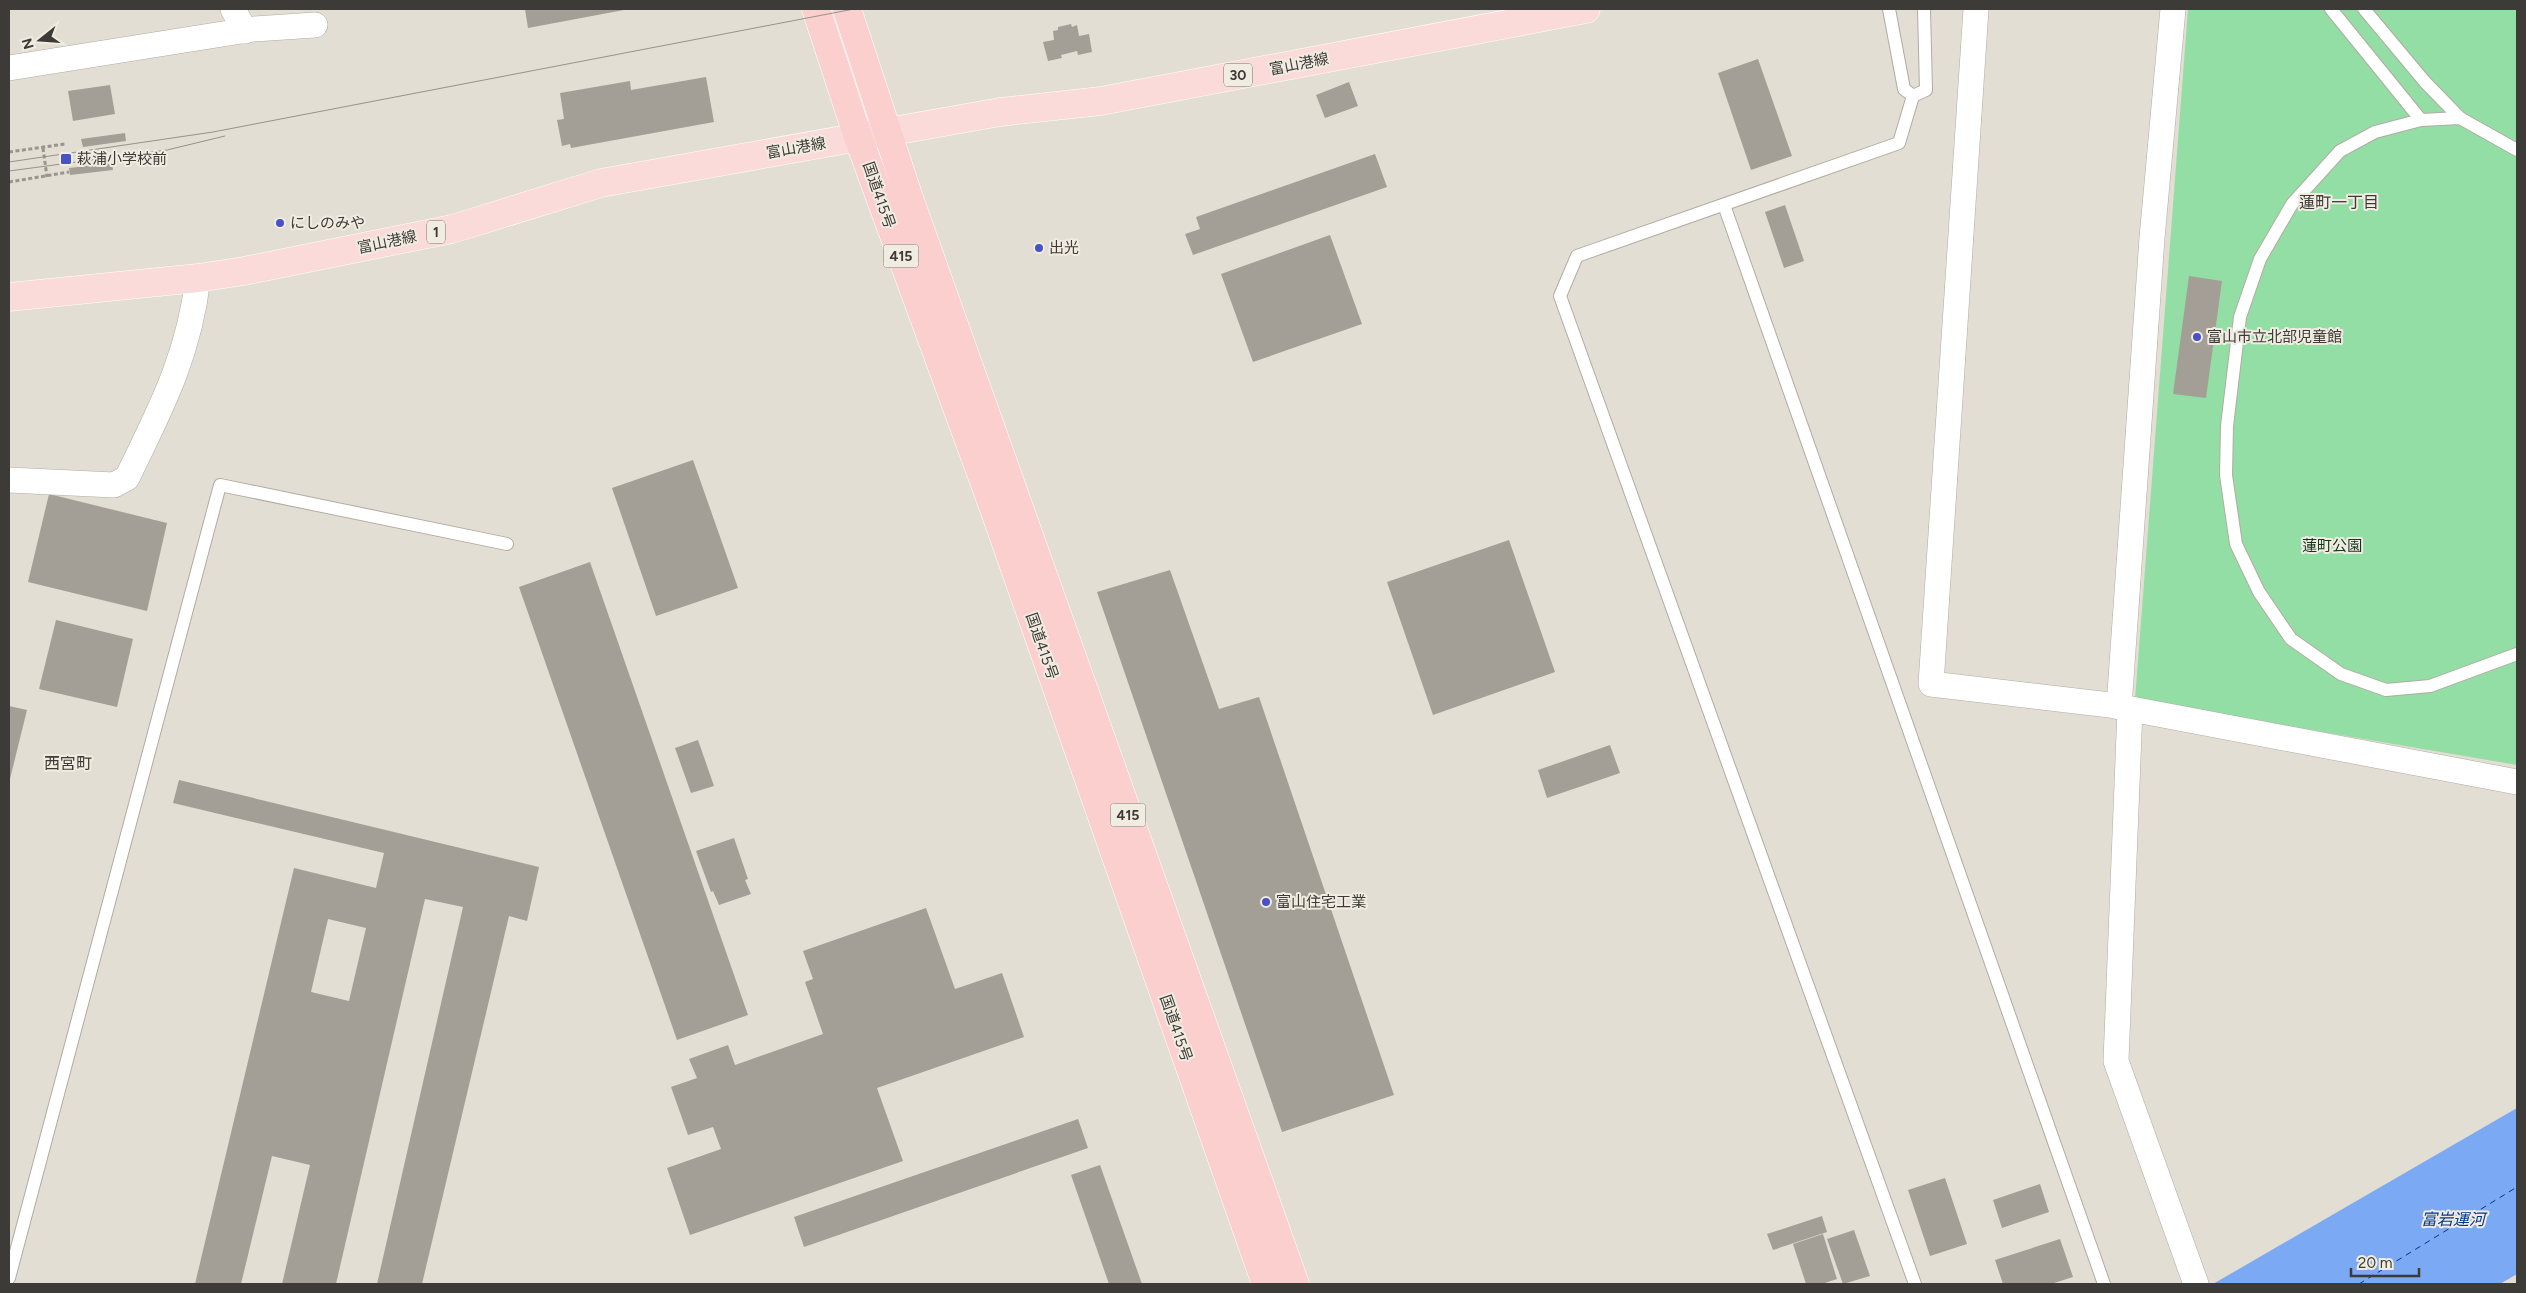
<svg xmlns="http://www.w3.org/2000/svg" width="2526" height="1293" font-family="Figtree,'Noto Sans JP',sans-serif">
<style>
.green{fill:#93dea4}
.water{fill:#7ba9f3}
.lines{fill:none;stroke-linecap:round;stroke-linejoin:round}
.ferry{stroke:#00378b;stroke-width:1;stroke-dasharray:6 5;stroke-linecap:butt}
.building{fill:#a49f96;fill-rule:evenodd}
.service-casing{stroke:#b1aca2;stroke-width:14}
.minor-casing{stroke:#b1aca2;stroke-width:26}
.primary-casing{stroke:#fff;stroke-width:29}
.trunk-casing{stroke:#fff;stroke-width:29}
.path{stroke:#99958e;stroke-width:3;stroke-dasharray:4 2.5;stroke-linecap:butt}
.service{stroke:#fff;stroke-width:12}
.minor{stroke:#fff;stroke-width:25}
.primary{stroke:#fbdbda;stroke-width:28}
.trunk{stroke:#facfce;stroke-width:28}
.tram{stroke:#95928b;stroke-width:1}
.poi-dot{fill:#4851c7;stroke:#f1ece1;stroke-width:2}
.labels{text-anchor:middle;stroke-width:4;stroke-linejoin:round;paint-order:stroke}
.shield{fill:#f1ece1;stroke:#73706a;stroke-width:1}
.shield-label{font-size:14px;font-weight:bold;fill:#3d3b37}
.street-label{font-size:15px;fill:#3d3b37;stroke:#f1ece1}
.poi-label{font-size:15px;fill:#3d3b37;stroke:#f1ece1;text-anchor:start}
.park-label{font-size:15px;fill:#12341c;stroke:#f1ece1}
.neighbourhood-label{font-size:16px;fill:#3d3b37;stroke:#f1ece1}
.water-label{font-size:16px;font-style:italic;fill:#00378b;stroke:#f1ece1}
</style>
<rect width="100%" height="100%" fill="#e3ded4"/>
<polygon class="green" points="2188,9 2517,9 2517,765 2135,700"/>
<polygon class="water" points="2517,1108 2517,1274 2500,1284 2213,1284"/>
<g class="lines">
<polyline class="ferry" points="2359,1284 2517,1187"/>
</g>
<g class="building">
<polygon points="525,9 623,9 624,10 528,28"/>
<polygon points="1071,24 1072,27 1077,25 1079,36 1089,34 1092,52 1078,55 1077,51 1061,55 1062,58 1048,61 1043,42 1054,40 1053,31 1058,30 1058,27"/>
<polygon points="1758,59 1792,156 1751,170 1718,73"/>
<polygon points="706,77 714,122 571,148 570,144 562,146 557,120 564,119 560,93 630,81 631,90"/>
<polygon points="1349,82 1358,106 1325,118 1316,95"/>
<polygon points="110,85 115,114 73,121 68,91"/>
<polygon points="125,133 126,141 83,147 81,139"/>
<polygon points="1375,154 1387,187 1193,255 1185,234 1200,229 1196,217"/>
<polygon points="112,163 113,170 70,175 69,168"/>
<polygon points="1785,205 1804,261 1784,268 1765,212"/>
<polygon points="1330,235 1362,324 1253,362 1221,274"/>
<polygon points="2189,276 2222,281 2206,398 2173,394"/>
<polygon points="693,460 738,588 656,616 612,488"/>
<polygon points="49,494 167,523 147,611 28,582"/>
<polygon points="1509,540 1555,672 1433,715 1387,582"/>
<polygon points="590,562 748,1015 677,1040 519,587"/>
<polygon points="1170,570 1219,709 1259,697 1394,1095 1282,1132 1097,592"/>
<polygon points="56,620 133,639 117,707 39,689"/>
<polygon points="9,706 27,710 9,783"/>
<polygon points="698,740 714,786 691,793 675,748"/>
<polygon points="1610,745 1620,773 1547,798 1538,770"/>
<path d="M 179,780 L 539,867 L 527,921 L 509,916 L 422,1284 L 377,1284 L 463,907 L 425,899 L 336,1284 L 282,1284 L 310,1165 L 272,1156 L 241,1284 L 195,1284 L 294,868 L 376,888 L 384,853 L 173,803 ZM 328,919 L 366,928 L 349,1001 L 311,992 Z"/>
<polygon points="734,838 748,879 745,880 751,894 719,905 713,891 711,892 696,851"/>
<polygon points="926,908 955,989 1002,973 1024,1037 877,1088 903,1161 690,1235 667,1168 721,1149 713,1127 688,1135 671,1087 697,1078 689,1059 728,1045 735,1065 823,1034 805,982 813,979 803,951"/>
<polygon points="1078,1119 1088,1148 804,1247 794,1217"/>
<polygon points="1100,1165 1142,1284 1109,1284 1071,1175"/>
<polygon points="1945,1178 1967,1244 1930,1256 1908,1190"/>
<polygon points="2040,1184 2049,1212 2002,1228 1993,1200"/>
<polygon points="1822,1216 1827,1232 1773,1250 1767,1234"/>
<polygon points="1854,1230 1870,1276 1843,1284 1827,1239"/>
<polygon points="1823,1234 1837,1279 1822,1284 1806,1284 1793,1244"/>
<polygon points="2060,1239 2073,1277 2051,1284 2003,1284 1995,1260"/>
</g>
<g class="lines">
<defs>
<g id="service">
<polyline points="1889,9 1904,89 1913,96 1926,90 1924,9"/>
<polyline points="2331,9 2421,120"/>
<polyline points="2364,9 2425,82 2460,118"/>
<polyline points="1913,96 1899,143 1577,256 1560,296 1915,1284"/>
<polyline points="2517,150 2460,118 2421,120 2375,132 2340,151 2292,204 2260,259 2240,317 2227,426 2226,475 2236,544 2259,592 2291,639 2341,674 2386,690 2430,686 2517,654"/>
<polyline points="1724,205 2104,1284"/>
<polyline points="9,1278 220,485 507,544"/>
</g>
<g id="minor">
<polyline points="233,9 245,31"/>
<polyline points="1976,9 1931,684 2110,705 2517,782"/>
<polyline points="9,68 254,29 315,25"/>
<path d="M 9,480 L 114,485 L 127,478 C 160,410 189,356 198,278"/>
<polyline points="2119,707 2152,238 2173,9"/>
<polyline points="2130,709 2116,1061 2196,1284"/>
</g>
<polyline id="primary" points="9,297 198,278 244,271 452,229 601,183 1000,112 1101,101 1586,9"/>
<g id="trunk">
<polyline points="816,9 858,137 993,506 1266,1284"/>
<polyline points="847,9 909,198 1295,1284"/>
</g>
</defs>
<use href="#service" class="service-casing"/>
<use href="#minor" class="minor-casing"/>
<use href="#primary" class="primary-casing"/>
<use href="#trunk" class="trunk-casing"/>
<g class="path">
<polyline points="43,148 47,177"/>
<polyline points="9,152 65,144"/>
<polyline points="9,182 69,172"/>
</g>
<use href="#service" class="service"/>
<use href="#minor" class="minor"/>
<use href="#primary" class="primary"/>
<use href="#trunk" class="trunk"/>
<g class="tram">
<polyline points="9,162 213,132 854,9"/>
<polyline points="9,171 167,150 225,136"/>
</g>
</g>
<g class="poi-dot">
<rect x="60" y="153" width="12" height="12" rx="2.5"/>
<circle cx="280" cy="223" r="5"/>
<circle cx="1039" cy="248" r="5"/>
<circle cx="2197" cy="337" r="5"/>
<circle cx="1266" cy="902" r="5"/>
</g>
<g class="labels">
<g class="shield">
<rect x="1224" y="63.5" width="28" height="23" rx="4"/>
<rect x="427" y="220.5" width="18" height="23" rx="4"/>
<rect x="883.5" y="244.5" width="35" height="23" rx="4"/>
<rect x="1110.5" y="803.5" width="35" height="23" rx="4"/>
</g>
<g class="shield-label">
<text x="1238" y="80">30</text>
<text x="436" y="237">1</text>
<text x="901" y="261">415</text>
<text x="1128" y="820">415</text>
</g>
<g class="street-label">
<text transform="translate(1299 64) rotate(-11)" y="5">富山港線</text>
<text transform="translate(796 148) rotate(-10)" y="5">富山港線</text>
<text transform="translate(879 195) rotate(71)" y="5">国道415号</text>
<text transform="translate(387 242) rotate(-12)" y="5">富山港線</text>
<text transform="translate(1042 646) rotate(71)" y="5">国道415号</text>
<text transform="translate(1176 1028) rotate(71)" y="5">国道415号</text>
</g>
<g class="poi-label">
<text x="77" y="164">萩浦小学校前</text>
<text x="290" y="228">にしのみや</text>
<text x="1049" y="253">出光</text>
<text x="2207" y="342">富山市立北部児童館</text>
<text x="1276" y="907">富山住宅工業</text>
</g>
<g class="park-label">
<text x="2332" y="551">蓮町公園</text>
</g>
<g class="neighbourhood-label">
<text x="2339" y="208">蓮町一丁目</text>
<text x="68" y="769">西宮町</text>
</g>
<g class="water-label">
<text x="2453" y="1225">富岩運河</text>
</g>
</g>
<rect width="2526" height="1293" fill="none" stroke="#3d3b37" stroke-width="20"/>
<g transform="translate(40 40) rotate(253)" stroke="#f1ece1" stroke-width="4" paint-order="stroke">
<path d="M0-4L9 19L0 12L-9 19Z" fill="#3d3b37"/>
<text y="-8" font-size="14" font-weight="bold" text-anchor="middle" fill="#3d3b37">N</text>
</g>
<path d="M2351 1268v8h68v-8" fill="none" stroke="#3d3b37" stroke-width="2.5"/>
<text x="2358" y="1268" font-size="15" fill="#3d3b37" stroke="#f1ece1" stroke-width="4" paint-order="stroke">20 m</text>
</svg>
